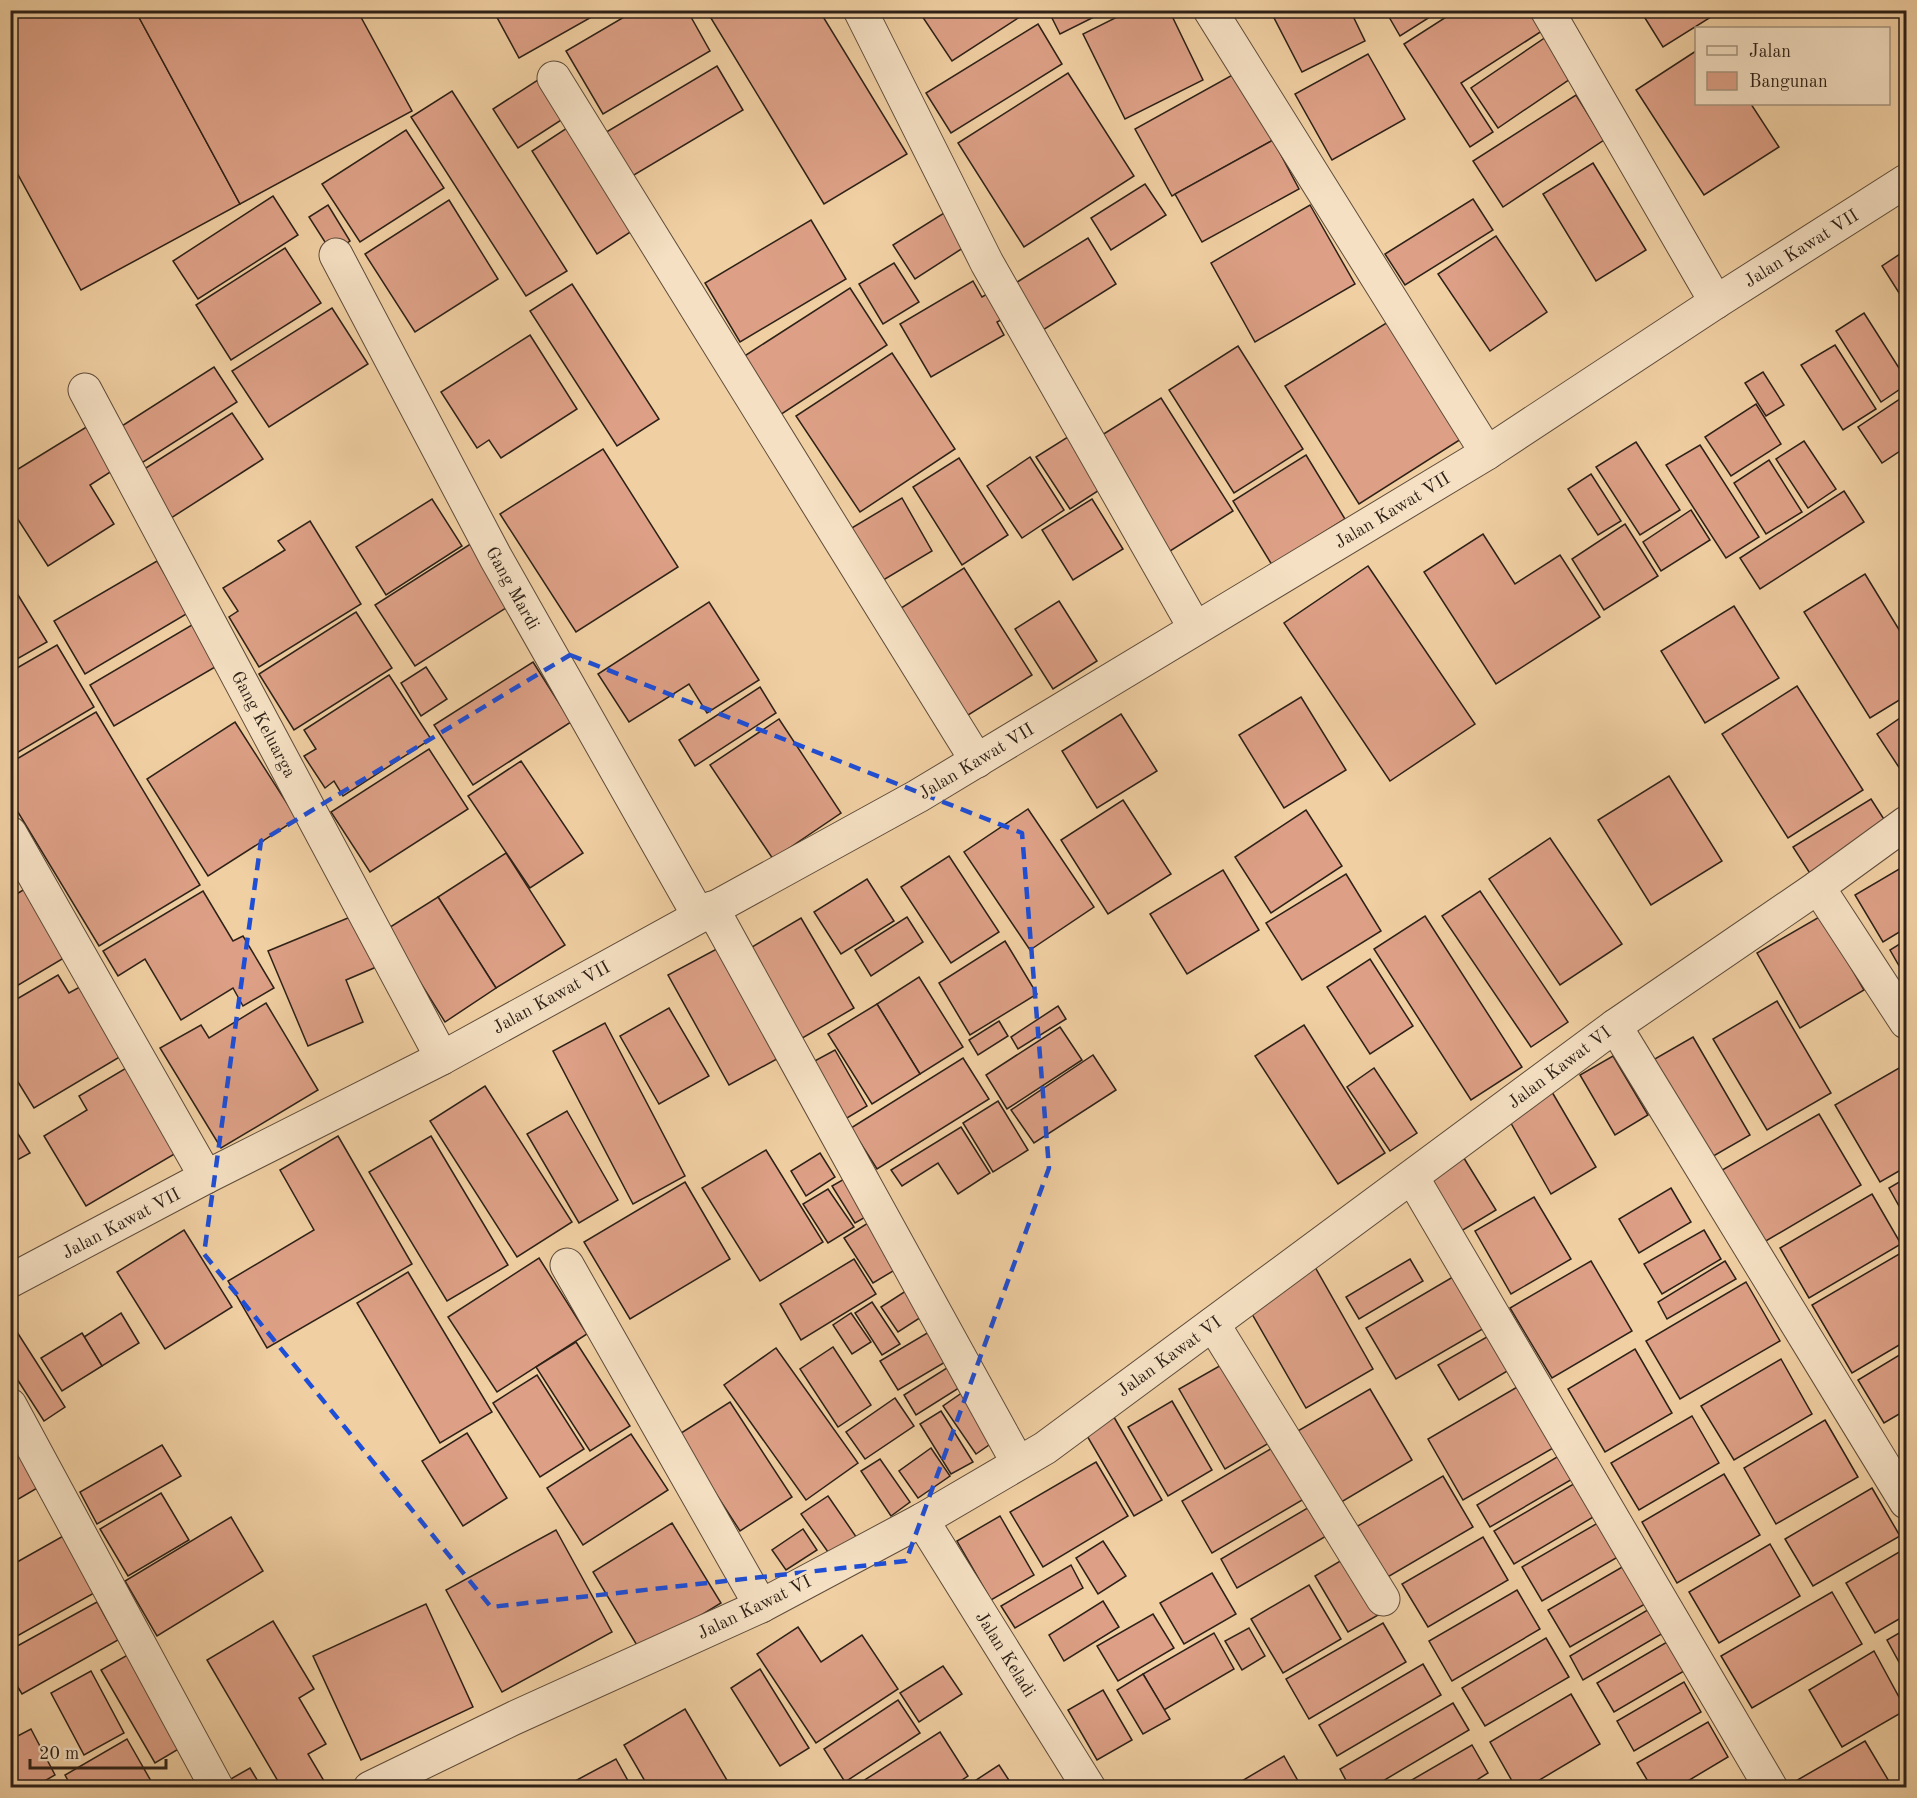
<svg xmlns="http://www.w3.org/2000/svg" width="1917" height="1798" font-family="'Old Standard TT',serif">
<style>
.building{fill:#dda086;stroke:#2e2117;stroke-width:1.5}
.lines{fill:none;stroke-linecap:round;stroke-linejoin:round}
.minor-casing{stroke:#5e4c3a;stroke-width:35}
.minor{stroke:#f5e0c3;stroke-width:33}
.marked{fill:none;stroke:#1d4ed8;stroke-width:4.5;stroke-dasharray:12 8;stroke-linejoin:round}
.labels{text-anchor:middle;stroke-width:6;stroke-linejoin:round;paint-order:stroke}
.street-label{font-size:18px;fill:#2e2117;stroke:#f5e0c3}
</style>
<rect width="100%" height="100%" fill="#f0cfa2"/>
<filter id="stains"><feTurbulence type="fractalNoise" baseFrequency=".00333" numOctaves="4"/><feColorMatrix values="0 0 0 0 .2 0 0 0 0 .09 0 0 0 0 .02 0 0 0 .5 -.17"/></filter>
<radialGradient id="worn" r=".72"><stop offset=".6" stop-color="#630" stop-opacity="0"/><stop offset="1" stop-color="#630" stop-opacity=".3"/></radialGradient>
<g class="building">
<polygon points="10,10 135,10 240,204 81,290 10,160"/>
<polygon points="135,10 357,10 412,111 240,204"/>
<polygon points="493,10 604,10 519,58"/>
<polygon points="636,10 687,10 710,51 603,114 566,51"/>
<polygon points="706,10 819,10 907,154 824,204"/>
<polygon points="918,10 1029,10 1029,11 952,61"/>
<polygon points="1048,10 1108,10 1060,34"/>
<polygon points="1131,10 1183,10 1172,16 1203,80 1125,119 1083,34"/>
<polygon points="1270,10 1350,10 1365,41 1302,72"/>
<polygon points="1385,10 1441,10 1400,36"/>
<polygon points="1457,10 1533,10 1545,29 1461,83 1493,132 1470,147 1404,44"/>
<polygon points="1640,10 1718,10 1719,12 1663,47"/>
<polygon points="1038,24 1062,64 951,133 926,93"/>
<polygon points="1546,37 1573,77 1498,128 1471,88"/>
<polygon points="1696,51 1696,104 1751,104 1779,147 1704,195 1636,90"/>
<polygon points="1368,54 1405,119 1332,160 1295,94"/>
<polygon points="717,66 743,110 629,178 603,134"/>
<polygon points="1068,73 1134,176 1024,247 958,143"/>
<polygon points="1236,73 1273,140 1172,196 1135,129"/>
<polygon points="544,76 569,115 518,148 493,109"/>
<polygon points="452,91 567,271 526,296 411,117"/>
<polygon points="1576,95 1604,140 1503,207 1473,161"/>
<polygon points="570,126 635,229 597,254 532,151"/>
<polygon points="406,130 444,188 360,242 322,184"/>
<polygon points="1273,140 1299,189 1202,242 1175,194"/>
<polygon points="1593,163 1646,250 1596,281 1543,194"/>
<polygon points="1145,184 1166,215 1111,250 1091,218"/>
<polygon points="273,196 298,235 198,299 173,261"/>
<polygon points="1473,199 1493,230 1405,285 1385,254"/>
<polygon points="449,200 498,279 415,332 365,254"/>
<polygon points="328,205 350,241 332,253 309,217"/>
<polygon points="1310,205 1355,284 1255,342 1211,263"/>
<polygon points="944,213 966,246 915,279 893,245"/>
<polygon points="811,220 846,279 740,342 705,283"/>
<polygon points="1496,236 1547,312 1490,351 1438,274"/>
<polygon points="1088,238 1116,284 1043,330 1014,284"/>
<polygon points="285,248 321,303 231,360 196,305"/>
<polygon points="1906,250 1906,304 1882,266"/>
<polygon points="894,263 919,302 883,324 859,284"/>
<polygon points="973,281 982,297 996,289 1010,315 997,322 1004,335 931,377 900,324"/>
<polygon points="572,284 659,419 617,446 530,311"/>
<polygon points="850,288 887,345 780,415 743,357"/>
<polygon points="332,308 368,364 269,427 232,371"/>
<polygon points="1864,313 1906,379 1906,385 1881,402 1836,331"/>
<polygon points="1396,317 1469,434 1359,504 1285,386"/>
<polygon points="530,335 577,409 501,458 489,440 477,448 441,392"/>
<polygon points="1835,345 1876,409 1843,430 1801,365"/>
<polygon points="1238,346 1303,449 1234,493 1169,390"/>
<polygon points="892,353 955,449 860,512 796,416"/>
<polygon points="214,367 237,402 137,466 114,431"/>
<polygon points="1763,372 1784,405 1766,416 1745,383"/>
<polygon points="1906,395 1906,447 1882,463 1858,427"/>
<polygon points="1161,398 1233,511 1167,553 1094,440"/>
<polygon points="1756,404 1781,444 1731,476 1705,437"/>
<polygon points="232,413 263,459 168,520 138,473"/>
<polygon points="88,426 115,469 90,485 114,524 48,566 10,507 10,474"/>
<polygon points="1071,435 1104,487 1070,509 1036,457"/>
<polygon points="1804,441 1836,489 1808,508 1776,459"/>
<polygon points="1636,442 1680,510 1640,535 1596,467"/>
<polygon points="1700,445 1759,537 1726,558 1666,465"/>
<polygon points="603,449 678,567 576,632 500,514"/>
<polygon points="1306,455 1345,519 1272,565 1233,501"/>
<polygon points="1030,457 1064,510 1022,538 987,486"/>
<polygon points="959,458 1008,535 962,565 913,487"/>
<polygon points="1769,460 1802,512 1766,534 1734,483"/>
<polygon points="1591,474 1621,521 1598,535 1568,489"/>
<polygon points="1844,491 1864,522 1760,589 1740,558"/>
<polygon points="902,498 932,551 875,585 845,532"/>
<polygon points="432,499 462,546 386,595 356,547"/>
<polygon points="1092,499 1123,549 1073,580 1042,530"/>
<polygon points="1691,510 1710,540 1661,571 1643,542"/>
<polygon points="310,521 361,604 259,667 229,617 238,611 223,588 285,550 278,541"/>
<polygon points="1625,524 1658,576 1604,610 1572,559"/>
<polygon points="1483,534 1515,584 1560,555 1600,617 1496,684 1424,572"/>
<polygon points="472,543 512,604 415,666 375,605"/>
<polygon points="157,561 188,613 85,674 54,621"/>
<polygon points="1368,566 1475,724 1390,781 1284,623"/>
<polygon points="964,568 1032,675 965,717 898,610"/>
<polygon points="1865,574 1906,641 1906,696 1870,718 1804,612"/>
<polygon points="10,582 47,642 10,663"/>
<polygon points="1059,601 1097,661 1053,689 1015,629"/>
<polygon points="709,602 759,680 707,713 689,684 629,722 598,674"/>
<polygon points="1734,606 1779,678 1705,723 1661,651"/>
<polygon points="356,612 392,668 294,730 259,674"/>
<polygon points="197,622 222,663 114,726 90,685"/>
<polygon points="57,645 94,707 10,757 10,672"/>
<polygon points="533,662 571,722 473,785 434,725"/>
<polygon points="426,667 447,699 421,716 401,683"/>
<polygon points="389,675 431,739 343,796 334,781 325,788 304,756 316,749 304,730"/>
<polygon points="1797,686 1863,790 1788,838 1722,734"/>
<polygon points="760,687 776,713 695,766 679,740"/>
<polygon points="1301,697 1346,770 1284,808 1239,735"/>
<polygon points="96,712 200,885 99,946 10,799 10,763"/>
<polygon points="1121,714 1157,771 1097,808 1062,751"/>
<polygon points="1906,714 1906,778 1877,734"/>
<polygon points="779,719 841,813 773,859 710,765"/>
<polygon points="235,722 297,819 208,876 147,779"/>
<polygon points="429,749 468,809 370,872 331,812"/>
<polygon points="521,761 583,853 530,888 468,796"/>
<polygon points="1669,776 1722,861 1651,905 1598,820"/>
<polygon points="1871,799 1889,827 1811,875 1793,847"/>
<polygon points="1123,800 1171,874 1108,914 1061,840"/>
<polygon points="1028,809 1094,907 1030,950 964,852"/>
<polygon points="1306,810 1342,866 1271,913 1235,857"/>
<polygon points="1550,838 1622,944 1560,985 1489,879"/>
<polygon points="506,853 565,945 496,988 438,897"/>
<polygon points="949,856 999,932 951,963 901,887"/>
<polygon points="1906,865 1906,928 1883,942 1855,895"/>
<polygon points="1223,870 1259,930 1187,974 1150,914"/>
<polygon points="1346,874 1381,931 1302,980 1266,923"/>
<polygon points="867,879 894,921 841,954 814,912"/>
<polygon points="33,884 74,952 10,990 10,898"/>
<polygon points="203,891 233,941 243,936 274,988 243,1006 233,988 181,1020 145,959 118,976 103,951"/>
<polygon points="1480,891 1568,1022 1531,1047 1442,916"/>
<polygon points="438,897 496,988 445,1022 387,929"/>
<polygon points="360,913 381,965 346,980 363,1022 308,1046 268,951"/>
<polygon points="1425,916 1522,1067 1471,1100 1374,949"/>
<polygon points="1821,916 1864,990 1800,1028 1757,953"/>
<polygon points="907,917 923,942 871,976 855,950"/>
<polygon points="801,918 854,1008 799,1040 747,950"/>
<polygon points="1906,940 1906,978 1890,950"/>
<polygon points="1005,941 1037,994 970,1035 939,983"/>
<polygon points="726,944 786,1054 729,1085 668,975"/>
<polygon points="1370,959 1413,1026 1370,1054 1327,987"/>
<polygon points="58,975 69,993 87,983 128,1052 34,1108 10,1069 10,1003"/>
<polygon points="919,977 963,1047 920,1074 877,1004"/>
<polygon points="1777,1001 1831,1093 1767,1130 1713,1039"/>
<polygon points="266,1003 318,1090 221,1148 160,1048 201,1025 209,1038"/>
<polygon points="877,1004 920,1074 872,1104 828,1034"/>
<polygon points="1058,1006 1066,1019 1018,1049 1011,1037"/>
<polygon points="669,1008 709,1076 659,1104 620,1036"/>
<polygon points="999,1021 1008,1036 978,1055 969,1040"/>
<polygon points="605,1023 685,1176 633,1204 553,1051"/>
<polygon points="1304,1025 1385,1153 1338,1184 1255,1056"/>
<polygon points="1060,1027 1082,1060 1007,1109 986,1075"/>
<polygon points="1693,1037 1750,1135 1710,1158 1653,1060"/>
<polygon points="835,1050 867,1106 842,1121 809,1064"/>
<polygon points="1093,1055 1116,1090 1034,1143 1011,1110"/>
<polygon points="1613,1056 1648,1115 1615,1135 1580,1075"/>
<polygon points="963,1058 989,1099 877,1169 851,1128"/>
<polygon points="133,1064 183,1149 86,1206 44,1136 87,1110 79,1096"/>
<polygon points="1906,1064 1906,1167 1880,1182 1835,1105"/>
<polygon points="1374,1068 1417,1133 1390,1151 1347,1087"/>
<polygon points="485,1086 572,1222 517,1257 430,1121"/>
<polygon points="1552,1092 1596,1167 1551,1194 1508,1118"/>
<polygon points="998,1101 1028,1150 993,1172 963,1123"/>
<polygon points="567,1111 618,1200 579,1223 527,1134"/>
<polygon points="1819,1114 1861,1185 1759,1245 1717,1173"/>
<polygon points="10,1121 30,1153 10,1164"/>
<polygon points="961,1127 990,1173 958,1194 938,1163 902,1186 891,1170"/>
<polygon points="338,1136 412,1264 267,1348 228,1281 314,1230 280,1170"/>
<polygon points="431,1136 508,1265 447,1301 369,1172"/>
<polygon points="766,1150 823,1242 760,1281 702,1188"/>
<polygon points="820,1153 835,1177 806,1196 791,1171"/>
<polygon points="1462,1155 1496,1210 1458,1233 1425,1178"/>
<polygon points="853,1174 876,1211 855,1223 832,1186"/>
<polygon points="1906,1178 1906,1213 1904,1215 1889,1188"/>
<polygon points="685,1182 730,1259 630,1319 584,1242"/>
<polygon points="1671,1188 1691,1222 1639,1253 1619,1219"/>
<polygon points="828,1189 854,1227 828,1243 803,1204"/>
<polygon points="1872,1194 1901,1244 1809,1298 1780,1248"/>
<polygon points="1534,1197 1571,1259 1511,1294 1475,1231"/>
<polygon points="868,1223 898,1268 873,1283 844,1238"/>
<polygon points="184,1230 232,1307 165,1349 117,1272"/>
<polygon points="1704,1230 1721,1259 1662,1294 1644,1264"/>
<polygon points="1906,1250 1906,1341 1852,1373 1812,1305"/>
<polygon points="539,1258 587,1334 497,1392 448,1317"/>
<polygon points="854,1259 876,1294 801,1340 780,1304"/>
<polygon points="1410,1259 1423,1281 1359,1319 1346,1297"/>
<polygon points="1591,1261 1632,1331 1552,1378 1510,1308"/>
<polygon points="1725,1261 1736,1279 1667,1319 1658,1302"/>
<polygon points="1315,1267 1373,1369 1306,1408 1248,1307"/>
<polygon points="1463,1271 1493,1323 1396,1379 1366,1328"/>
<polygon points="408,1272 492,1412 440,1443 357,1303"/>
<polygon points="1746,1282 1780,1341 1680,1399 1646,1341"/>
<polygon points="912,1287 929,1312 898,1332 881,1307"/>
<polygon points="872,1302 900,1344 882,1355 855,1313"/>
<polygon points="121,1313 139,1343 102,1366 84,1337"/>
<polygon points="851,1313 871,1342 852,1354 833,1325"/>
<polygon points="10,1321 65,1407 44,1421 10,1368"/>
<polygon points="934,1329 952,1358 898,1390 880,1361"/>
<polygon points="1499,1330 1519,1364 1459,1400 1438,1365"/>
<polygon points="82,1333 102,1366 62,1391 41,1358"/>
<polygon points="576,1342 630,1426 590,1451 536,1367"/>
<polygon points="833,1347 871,1405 838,1427 800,1369"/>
<polygon points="776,1348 858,1463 806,1500 724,1385"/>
<polygon points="1635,1349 1672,1413 1605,1452 1568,1389"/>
<polygon points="1906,1351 1906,1410 1884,1423 1858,1380"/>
<polygon points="1781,1359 1812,1414 1734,1460 1701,1406"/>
<polygon points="1223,1364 1269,1443 1225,1469 1179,1389"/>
<polygon points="950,1366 962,1386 916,1415 904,1395"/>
<polygon points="537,1375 584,1449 540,1477 493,1403"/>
<polygon points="1524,1383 1560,1444 1463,1500 1428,1439"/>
<polygon points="1370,1389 1412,1460 1338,1504 1296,1432"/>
<polygon points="966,1390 999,1438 976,1454 943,1406"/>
<polygon points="895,1398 914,1426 865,1459 846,1432"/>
<polygon points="1172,1401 1212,1470 1168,1496 1128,1427"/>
<polygon points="730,1402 792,1497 740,1531 678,1435"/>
<polygon points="941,1411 973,1462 951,1474 920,1424"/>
<polygon points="1111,1412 1162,1500 1134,1516 1083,1429"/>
<polygon points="1692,1416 1719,1463 1639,1510 1611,1463"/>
<polygon points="1825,1420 1858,1477 1776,1524 1744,1468"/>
<polygon points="467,1433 507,1498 463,1526 422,1461"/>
<polygon points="631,1434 668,1490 583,1545 547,1488"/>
<polygon points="10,1440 39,1487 10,1504"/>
<polygon points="162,1445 181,1476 97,1524 80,1492"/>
<polygon points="1274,1447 1304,1499 1212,1553 1182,1501"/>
<polygon points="931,1448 950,1476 918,1498 899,1471"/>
<polygon points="1567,1451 1581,1474 1490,1527 1477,1505"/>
<polygon points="880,1459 910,1502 891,1516 861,1471"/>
<polygon points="1096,1462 1128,1516 1043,1567 1010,1512"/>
<polygon points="1724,1474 1760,1535 1677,1583 1642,1522"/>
<polygon points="1443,1476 1473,1527 1386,1578 1356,1527"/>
<polygon points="1582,1479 1600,1513 1514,1564 1494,1531"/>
<polygon points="1872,1488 1900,1536 1813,1586 1785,1539"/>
<polygon points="161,1493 189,1540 128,1576 100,1529"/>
<polygon points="828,1496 859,1541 833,1559 801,1514"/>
<polygon points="1311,1506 1328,1535 1237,1588 1221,1559"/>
<polygon points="1000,1516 1034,1575 991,1600 957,1541"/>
<polygon points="231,1517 263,1571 157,1636 125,1581"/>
<polygon points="1603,1520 1623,1554 1542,1601 1522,1567"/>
<polygon points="672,1523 721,1603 641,1652 593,1572"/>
<polygon points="803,1529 817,1550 786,1570 772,1550"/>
<polygon points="556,1530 612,1632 502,1692 446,1590"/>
<polygon points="65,1535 96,1592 10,1640 10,1566"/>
<polygon points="1483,1537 1508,1580 1428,1627 1402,1584"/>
<polygon points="1103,1541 1126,1576 1098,1594 1076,1558"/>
<polygon points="1770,1544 1800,1596 1719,1643 1689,1592"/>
<polygon points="1906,1548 1906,1615 1875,1633 1846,1583"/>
<polygon points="1347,1557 1380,1614 1348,1632 1315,1576"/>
<polygon points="1636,1559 1659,1596 1570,1647 1548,1610"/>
<polygon points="1071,1565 1083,1588 1015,1628 1001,1606"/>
<polygon points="1212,1573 1236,1614 1184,1644 1160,1603"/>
<polygon points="1309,1585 1341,1639 1283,1673 1251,1619"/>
<polygon points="1517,1590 1540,1629 1452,1681 1429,1641"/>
<polygon points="1832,1592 1862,1644 1752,1708 1721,1656"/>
<polygon points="1103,1601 1119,1627 1064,1661 1049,1635"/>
<polygon points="97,1602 118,1640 22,1694 10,1674 10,1650"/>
<polygon points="1661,1602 1675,1626 1583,1680 1570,1656"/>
<polygon points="426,1604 473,1707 361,1760 313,1656"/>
<polygon points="1153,1614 1174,1648 1118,1681 1097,1646"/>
<polygon points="273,1621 314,1689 299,1698 326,1744 308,1754 327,1786 325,1788 282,1788 207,1660"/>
<polygon points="1383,1623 1406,1662 1309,1719 1286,1679"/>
<polygon points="798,1627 821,1662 862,1635 898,1689 816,1743 757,1654"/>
<polygon points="1249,1628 1265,1656 1242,1670 1225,1641"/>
<polygon points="1906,1629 1906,1675 1887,1640"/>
<polygon points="1214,1633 1234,1669 1164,1710 1143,1674"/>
<polygon points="1679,1635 1696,1664 1614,1712 1597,1683"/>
<polygon points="1546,1638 1569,1677 1485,1726 1462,1688"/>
<polygon points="1874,1651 1906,1710 1842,1747 1809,1690"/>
<polygon points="133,1652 187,1744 155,1763 101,1670"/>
<polygon points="1423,1664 1441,1695 1337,1756 1319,1725"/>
<polygon points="943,1666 962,1694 919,1722 900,1693"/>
<polygon points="760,1669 809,1748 780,1766 731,1688"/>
<polygon points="91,1671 124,1733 84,1755 51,1693"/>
<polygon points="1143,1674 1170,1719 1143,1734 1117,1690"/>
<polygon points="1684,1682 1701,1712 1634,1751 1617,1721"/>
<polygon points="1103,1690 1132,1740 1097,1760 1068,1710"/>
<polygon points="1571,1694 1600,1744 1526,1788 1516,1788 1490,1742"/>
<polygon points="898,1700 920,1733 845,1782 824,1749"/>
<polygon points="1453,1703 1469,1730 1371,1788 1350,1788 1340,1769"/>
<polygon points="685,1709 731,1787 730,1788 649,1788 624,1745"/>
<polygon points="1708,1722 1728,1757 1676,1788 1652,1788 1637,1763"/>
<polygon points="31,1729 55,1775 32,1788 10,1788 10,1740"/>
<polygon points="940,1732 968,1776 950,1788 852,1788"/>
<polygon points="127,1739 155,1788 72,1788 65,1775"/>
<polygon points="1865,1741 1890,1783 1882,1788 1797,1788 1794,1782"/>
<polygon points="1472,1745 1488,1773 1464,1788 1398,1788"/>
<polygon points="1284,1756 1302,1788 1230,1788"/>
<polygon points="616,1759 632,1788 562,1788"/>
<polygon points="999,1765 1014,1788 964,1788"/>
<polygon points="250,1768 262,1788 224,1788 222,1784"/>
</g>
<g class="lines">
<defs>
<g id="minor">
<polyline points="860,10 987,263 1195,628"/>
<polyline points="1210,10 1487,453"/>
<polyline points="1547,10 1716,302"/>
<polyline points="554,78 977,761"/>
<polyline points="336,255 496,558 699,916"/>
<polyline points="85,390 442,1058"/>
<polyline points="10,833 206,1177"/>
<polyline points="1818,887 1906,1022"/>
<polyline points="712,908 1018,1463"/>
<polyline points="1615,1026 1906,1502"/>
<polyline points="1412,1177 1771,1788"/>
<polyline points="567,1265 761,1606"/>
<polyline points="10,1281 206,1177 442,1058 918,796 1487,453 1716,302 1906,181"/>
<polyline points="1213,1324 1383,1599"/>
<polyline points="10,1405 217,1788"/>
<polyline points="922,1520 1089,1788"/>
<polyline points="370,1788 514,1718 761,1606 922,1520 1045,1448 1615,1026 1818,887 1906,823"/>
</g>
</defs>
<use href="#minor" class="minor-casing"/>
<use href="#minor" class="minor"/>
</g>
<path class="marked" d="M 570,655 L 1022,833 L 1049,1168 L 906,1561 L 491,1607 L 204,1254 L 261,841 Z"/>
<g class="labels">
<g class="street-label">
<text transform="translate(1801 248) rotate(-32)" y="6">Jalan Kawat VII</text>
<text transform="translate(1392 510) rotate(-31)" y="6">Jalan Kawat VII</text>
<text transform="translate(513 588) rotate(61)" y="6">Gang Mardi</text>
<text transform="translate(264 724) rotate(62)" y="6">Gang Keluarga</text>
<text transform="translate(976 761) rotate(-31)" y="6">Jalan Kawat VII</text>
<text transform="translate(551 997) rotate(-29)" y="6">Jalan Kawat VII</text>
<text transform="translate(1559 1067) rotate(-37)" y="6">Jalan Kawat VI</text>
<text transform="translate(121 1223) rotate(-28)" y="6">Jalan Kawat VII</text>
<text transform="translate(1169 1356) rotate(-36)" y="6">Jalan Kawat VI</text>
<text transform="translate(754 1607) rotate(-26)" y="6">Jalan Kawat VI</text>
<text transform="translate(1006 1654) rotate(58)" y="6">Jalan Keladi</text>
</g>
</g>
<rect width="1917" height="1798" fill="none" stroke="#f0cfa2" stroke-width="36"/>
<rect x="12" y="12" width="1893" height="1774" fill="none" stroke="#2e2117" stroke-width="3"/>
<rect x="18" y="18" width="1881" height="1762" fill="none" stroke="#2e2117" stroke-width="1.5"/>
<rect x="1695" y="27" width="195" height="78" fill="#f5e0c3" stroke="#a5947e" stroke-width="1.5"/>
<rect x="1707" y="46" width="30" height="9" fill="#f5e0c3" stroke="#a5947e" stroke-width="1.5"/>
<text x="1749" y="57" font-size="18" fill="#2e2117">Jalan</text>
<rect x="1707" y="72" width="30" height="18" fill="#dda086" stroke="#a5947e" stroke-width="1.5"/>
<text x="1749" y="87" font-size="18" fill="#2e2117">Bangunan</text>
<path d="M30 1759v9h136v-9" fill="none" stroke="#2e2117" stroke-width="3"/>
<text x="39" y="1759" font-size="18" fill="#2e2117" stroke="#f5e0c3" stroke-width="4.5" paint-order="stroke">20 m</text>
<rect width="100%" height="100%" filter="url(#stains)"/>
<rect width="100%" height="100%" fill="url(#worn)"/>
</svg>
